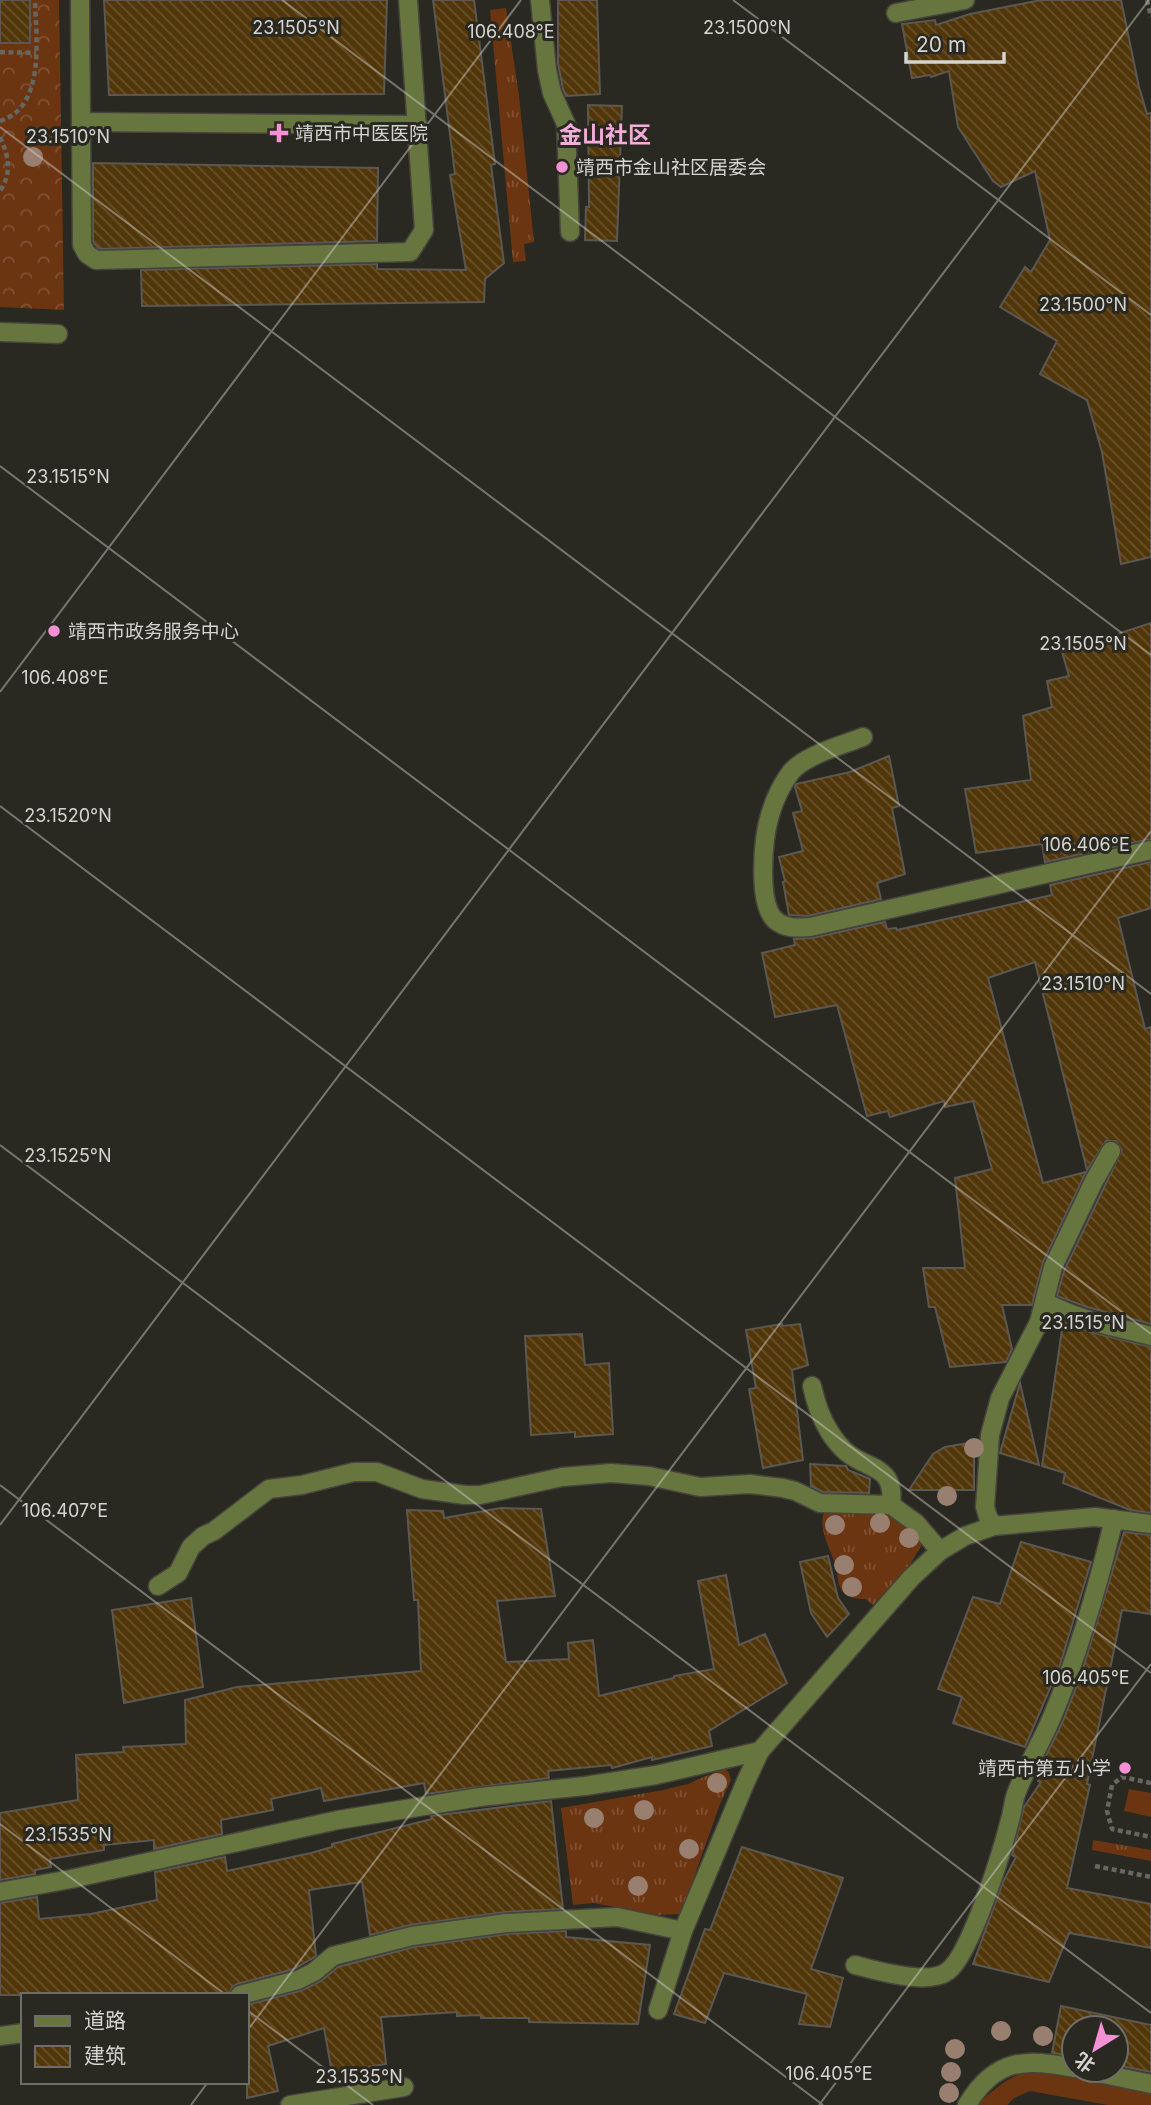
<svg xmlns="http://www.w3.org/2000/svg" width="1151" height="2105" font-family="Inter,'Noto Sans SC',sans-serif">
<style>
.grass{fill:url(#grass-tufts)}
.forest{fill:url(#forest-crowns)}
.garden{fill:#6c3511}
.building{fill:url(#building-back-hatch);stroke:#5c5751;stroke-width:2}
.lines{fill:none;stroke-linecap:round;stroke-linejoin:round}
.minor-casing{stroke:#45443d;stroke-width:21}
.path{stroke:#676660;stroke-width:4.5;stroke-dasharray:5 3.5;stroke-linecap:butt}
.minor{stroke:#67753e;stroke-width:18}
.tree{fill:#987f70}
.ticks{fill:none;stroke:#d5d4d0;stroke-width:2;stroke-opacity:0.45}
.poi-dot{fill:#f491d4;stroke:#292821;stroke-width:2.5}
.labels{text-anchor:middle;stroke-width:6;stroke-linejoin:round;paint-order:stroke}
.poi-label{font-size:19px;fill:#d5d4d0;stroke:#292821;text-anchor:start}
.quarter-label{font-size:23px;font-weight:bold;fill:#f3addb;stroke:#292821}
.ticks-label{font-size:18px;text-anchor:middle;fill:#d5d4d0;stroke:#292821;stroke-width:6;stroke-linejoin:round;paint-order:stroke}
</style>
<defs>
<pattern id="grass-tufts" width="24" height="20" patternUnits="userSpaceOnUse" patternTransform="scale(1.75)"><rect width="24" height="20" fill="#6c3511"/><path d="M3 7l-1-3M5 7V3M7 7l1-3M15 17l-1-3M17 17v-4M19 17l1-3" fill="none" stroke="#805133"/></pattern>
<pattern id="forest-crowns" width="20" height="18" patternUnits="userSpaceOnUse" patternTransform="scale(1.75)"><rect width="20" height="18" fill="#6c3511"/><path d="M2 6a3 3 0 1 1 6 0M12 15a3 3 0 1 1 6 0" fill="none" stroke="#805133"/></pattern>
<pattern id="building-back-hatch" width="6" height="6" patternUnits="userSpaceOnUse" patternTransform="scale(1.75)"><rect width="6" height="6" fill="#513609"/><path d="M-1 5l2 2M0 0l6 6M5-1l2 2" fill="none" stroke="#69522c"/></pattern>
</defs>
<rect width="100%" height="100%" fill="#292821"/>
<g class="grass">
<polygon points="506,8 519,96 534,242 524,244 526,261 513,262 490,10"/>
<path d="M 824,1512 L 895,1512 L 923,1543 L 909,1566 L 873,1605 L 866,1599 C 857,1599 846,1598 841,1589 C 837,1583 838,1574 836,1567 C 831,1549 818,1531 824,1512 Z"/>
<polygon points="722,1769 728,1771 731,1780 720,1804 681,1914 658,1915 593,1903 573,1905 561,1808 663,1790 688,1784"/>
<polygon points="1093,1840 1151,1850 1151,1861 1092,1850"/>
</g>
<polygon class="forest" points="0,0 59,0 64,310 0,307"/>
<g class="garden">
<polygon points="1129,1789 1151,1793 1151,1817 1124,1811"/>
<path d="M 1036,2068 L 1151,2089 L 1151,2105 L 1108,2105 L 1030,2091 L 1014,2098 L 1007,2105 L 977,2105 C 995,2088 1012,2074 1036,2068 Z"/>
</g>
<g class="building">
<rect x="0" y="0" width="30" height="43"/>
<polygon points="104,0 387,0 384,94 109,95"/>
<polygon points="433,0 474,0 495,164 491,165 504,263 485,279 484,302 142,306 141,270 377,264 377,269 466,270 450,175 455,174"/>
<polygon points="558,0 597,0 600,94 566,96 563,89 558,64"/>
<polygon points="1041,0 1121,0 1139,87 1147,114 1151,113 1151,557 1121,564 1102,452 1087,400 1040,374 1057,341 1000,307 1025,267 1031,272 1050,240 1035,171 1001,187 993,181 958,127 949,71 931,77 930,75 912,78 902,24 935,20 936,25 970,14"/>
<polygon points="588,105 622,106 617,241 585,240 586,207 589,207"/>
<polygon points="93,163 378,168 377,241 99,249 93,242"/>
<polygon points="1151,623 1151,839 1045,862 1042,844 976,853 965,789 1031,780 1023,716 1052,707 1047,681 1069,676 1062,652"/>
<polygon points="889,756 899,806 892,808 905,874 877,883 881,899 808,916 789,915 783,882 785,881 779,857 803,851 793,813 802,811 795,787 796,784 850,772"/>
<polygon points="1151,862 1151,908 1118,918 1145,1029 1151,1027 1151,1324 1087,1307 1057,1296 1064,1271 1122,1150 1116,1141 1106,1141 1087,1170 1035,962 988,978 1043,1183 1086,1172 1043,1262 1032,1305 1002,1305 1012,1349 1006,1362 950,1367 935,1307 929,1307 923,1268 965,1268 955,1178 992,1169 973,1101 945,1107 944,1101 890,1117 888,1111 867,1116 837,1005 775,1017 762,953 795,945 794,939 812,938 885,922 887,929 896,928 897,930 1052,895 1050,885"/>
<polygon points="1063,1323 1094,1333 1151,1347 1151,1513 1130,1510 1063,1483 1065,1473 1042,1466"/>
<polygon points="782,1324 782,1326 800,1324 808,1365 792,1370 803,1460 763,1468 749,1389 756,1388 746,1330"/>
<polygon points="582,1334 585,1365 609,1363 613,1434 575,1437 575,1432 531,1435 525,1336"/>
<polygon points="1020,1383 1039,1465 1000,1453"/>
<polygon points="974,1442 974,1490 909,1490 933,1454 945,1447"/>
<polygon points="810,1464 846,1466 848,1470 870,1479 869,1493 823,1492 811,1486"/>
<polygon points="501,1508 541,1509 555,1596 497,1601 506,1662 569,1659 568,1643 593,1640 599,1696 674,1678 674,1676 714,1669 698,1581 726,1575 739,1645 765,1634 787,1683 709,1731 712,1746 652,1760 652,1757 612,1768 611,1765 548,1771 549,1778 426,1794 424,1783 324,1801 321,1788 271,1799 273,1810 221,1820 222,1834 154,1849 154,1840 104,1845 104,1850 50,1859 51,1867 35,1870 35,1874 0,1880 0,1813 78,1800 76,1755 124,1752 123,1747 186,1744 185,1700 237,1687 421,1671 418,1600 414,1600 407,1510 443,1511 444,1518"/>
<polygon points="1124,1532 1151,1535 1151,1614 1122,1610 1087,1784 1090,1785 1067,1888 1151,1904 1151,1948 1069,1933 1049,1982 973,1964 1003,1882 1016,1857 1012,1855 1024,1807 1041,1782 1038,1781 1046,1765 1042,1764 1063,1721 1082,1672"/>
<polygon points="1021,1542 1091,1562 1060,1665 1025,1747 953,1723 962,1697 938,1689 973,1597 1000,1604"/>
<polygon points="828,1556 838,1598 849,1614 827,1637 811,1613 800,1562"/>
<polygon points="191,1598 203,1687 124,1703 112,1610"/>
<polygon points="551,1801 563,1909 505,1912 410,1925 370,1935 362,1882 309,1890 316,1956 294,1969 237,1984 232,1987 229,1995 0,1995 0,1903 37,1897 39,1919 91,1914 157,1900 155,1872 225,1857 227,1871 311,1853 332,1847 332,1844 432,1819 431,1816"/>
<polygon points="742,1847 843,1878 811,1969 843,1978 830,2027 799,2024 807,1994 724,1973 705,2023 674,2014 705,1929 710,1930"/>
<polygon points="566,1931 566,1937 650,1945 638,2024 529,2022 529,2018 481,2018 481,2015 457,2016 457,2012 381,2017 386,2064 332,2073 324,2028 268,2046 278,2091 247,2098 247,2005 303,1990 321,1981 338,1967 414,1947 507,1934"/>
<polygon points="1061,2006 1151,2025 1151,2072 1116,2065 1116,2028 1074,2028 1074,2056 1052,2053"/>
</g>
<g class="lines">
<defs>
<g id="minor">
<polyline points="80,0 82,245 87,254 96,260 410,252 424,230 408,0"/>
<polyline points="540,0 547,70 552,93 566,124 570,232"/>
<polyline points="896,13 965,0"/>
<polyline points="82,122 418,125"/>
<polyline points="0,332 58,334"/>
<path d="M 863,737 C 843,745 805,755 791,772 C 782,784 774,801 770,815 C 763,838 757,903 775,920 C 786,929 797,928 810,927 L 1151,850"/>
<path d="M 1045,1302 C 1078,1320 1115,1327 1151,1336"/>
<path d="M 812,1386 C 817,1409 826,1432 843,1449 C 864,1471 896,1462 891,1505"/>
<polyline points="994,1526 988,1517 985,1507 990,1435 1000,1398 1039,1322 1053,1267 1094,1181 1111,1151"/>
<polyline points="158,1586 178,1573 191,1547 203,1536 214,1531 269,1489 302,1485 354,1472 377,1472 422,1489 465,1495 480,1495 562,1477 611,1473 649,1476 700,1487 750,1484 783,1488 795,1491 820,1503 891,1505 916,1523 940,1551"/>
<polyline points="0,1892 71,1879 338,1820 480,1797 585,1786 656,1775 760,1751 911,1578 940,1551 965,1536 994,1526 1095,1517 1151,1524"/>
<path d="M 855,1965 C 877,1971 929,1986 948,1971 C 971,1953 1002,1852 1010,1820 C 1013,1811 1013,1802 1016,1794 C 1026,1767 1041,1743 1052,1717 C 1079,1653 1098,1586 1114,1519"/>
<polyline points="240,1995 298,1980 314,1972 333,1956 412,1936 506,1923 617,1917 683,1931"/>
<polyline points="658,2010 683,1931 746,1781 760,1751"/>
<polyline points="0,2036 23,2033"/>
<polyline points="1084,2070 1151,2084"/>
<polyline points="290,2105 404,2087"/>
<path d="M 967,2105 C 995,2058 1026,2058 1074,2068"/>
</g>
</defs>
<use href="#minor" class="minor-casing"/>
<g class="path">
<polyline points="1147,0 1151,17"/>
<polyline points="0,52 36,53"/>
<path d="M 0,121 C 46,107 36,38 35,0"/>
<path d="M 0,137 C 9,157 12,173 0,191"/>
<polyline points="1151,1783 1122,1777 1112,1785 1107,1811 1112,1829 1151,1837"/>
<polyline points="1095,1866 1151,1877"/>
</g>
<use href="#minor" class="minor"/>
</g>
<g class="tree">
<circle cx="33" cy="157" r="10"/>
<circle cx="974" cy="1448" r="10"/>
<circle cx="947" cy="1496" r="10"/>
<circle cx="880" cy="1523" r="10"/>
<circle cx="835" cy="1525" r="10"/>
<circle cx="909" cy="1538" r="10"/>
<circle cx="844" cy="1565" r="10"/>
<circle cx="852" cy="1587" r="10"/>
<circle cx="717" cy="1783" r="10"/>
<circle cx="644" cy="1810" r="10"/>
<circle cx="594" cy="1818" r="10"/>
<circle cx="689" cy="1849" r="10"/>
<circle cx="638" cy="1886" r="10"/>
<circle cx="1001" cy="2031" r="10"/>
<circle cx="1043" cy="2036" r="10"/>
<circle cx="955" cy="2049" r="10"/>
<circle cx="951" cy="2072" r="10"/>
<circle cx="949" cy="2093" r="10"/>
</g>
<path class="ticks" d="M 282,0 L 1151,655M 733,0 L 1151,315M 0,127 L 1151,994M 0,466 L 1151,1334M 0,692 L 521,0M 0,806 L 1151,1673M 0,1145 L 1151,2013M 0,1485 L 823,2105M 0,1525 L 1149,0M 0,1824 L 226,1995M 247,2010 L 373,2105M 247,2031 L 1151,831M 191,2105 L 208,2082M 819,2105 L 1151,1664"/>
<g class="poi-dot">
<path d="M275.5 122.5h7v7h7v7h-7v7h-7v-7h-7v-7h7z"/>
<circle cx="562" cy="167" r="7"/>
<circle cx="54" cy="631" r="7"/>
<circle cx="1125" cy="1768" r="7"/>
</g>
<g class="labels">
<g class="poi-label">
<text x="295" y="140">靖西市中医医院</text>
<text x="576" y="174">靖西市金山社区居委会</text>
<text x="68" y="638">靖西市政务服务中心</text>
<text x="1111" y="1775" text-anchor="end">靖西市第五小学</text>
</g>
<g class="quarter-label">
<text x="605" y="143">金山社区</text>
</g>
</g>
<g class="ticks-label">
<text x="296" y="34">23.1505°N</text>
<text x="747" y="34">23.1500°N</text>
<text x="511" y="38">106.408°E</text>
<text x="68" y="143">23.1510°N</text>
<text x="1083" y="311">23.1500°N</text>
<text x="68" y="483">23.1515°N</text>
<text x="1083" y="650">23.1505°N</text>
<text x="65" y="684">106.408°E</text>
<text x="68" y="822">23.1520°N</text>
<text x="1086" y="851">106.406°E</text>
<text x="1083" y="990">23.1510°N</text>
<text x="68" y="1162">23.1525°N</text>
<text x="1083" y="1329">23.1515°N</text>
<text x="65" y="1517">106.407°E</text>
<text x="1086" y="1684">106.405°E</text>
<text x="68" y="1841">23.1535°N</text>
<text x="829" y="2080">106.405°E</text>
<text x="359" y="2083">23.1535°N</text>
</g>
<rect x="21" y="1993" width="228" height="91" fill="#292821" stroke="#6e6d67" stroke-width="2"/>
<rect x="35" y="2016" width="35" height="10" fill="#67753e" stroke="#6e6d67" stroke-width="2"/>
<text x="84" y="2028" font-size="21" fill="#d5d4d0">道路</text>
<rect x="35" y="2046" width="35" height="21" fill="url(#building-back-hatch)" stroke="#6e6d67" stroke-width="2"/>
<text x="84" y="2063" font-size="21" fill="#d5d4d0">建筑</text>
<g transform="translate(1095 2049) rotate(217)"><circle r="33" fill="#292821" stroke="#6e6d67" stroke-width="2"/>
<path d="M0-5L12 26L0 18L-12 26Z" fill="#f491d4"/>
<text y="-10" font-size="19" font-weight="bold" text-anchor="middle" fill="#d5d4d0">北</text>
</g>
<path d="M906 52v10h98v-10" fill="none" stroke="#d5d4d0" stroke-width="3.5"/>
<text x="916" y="52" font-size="21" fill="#d5d4d0" stroke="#292821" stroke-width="5" paint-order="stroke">20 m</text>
</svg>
